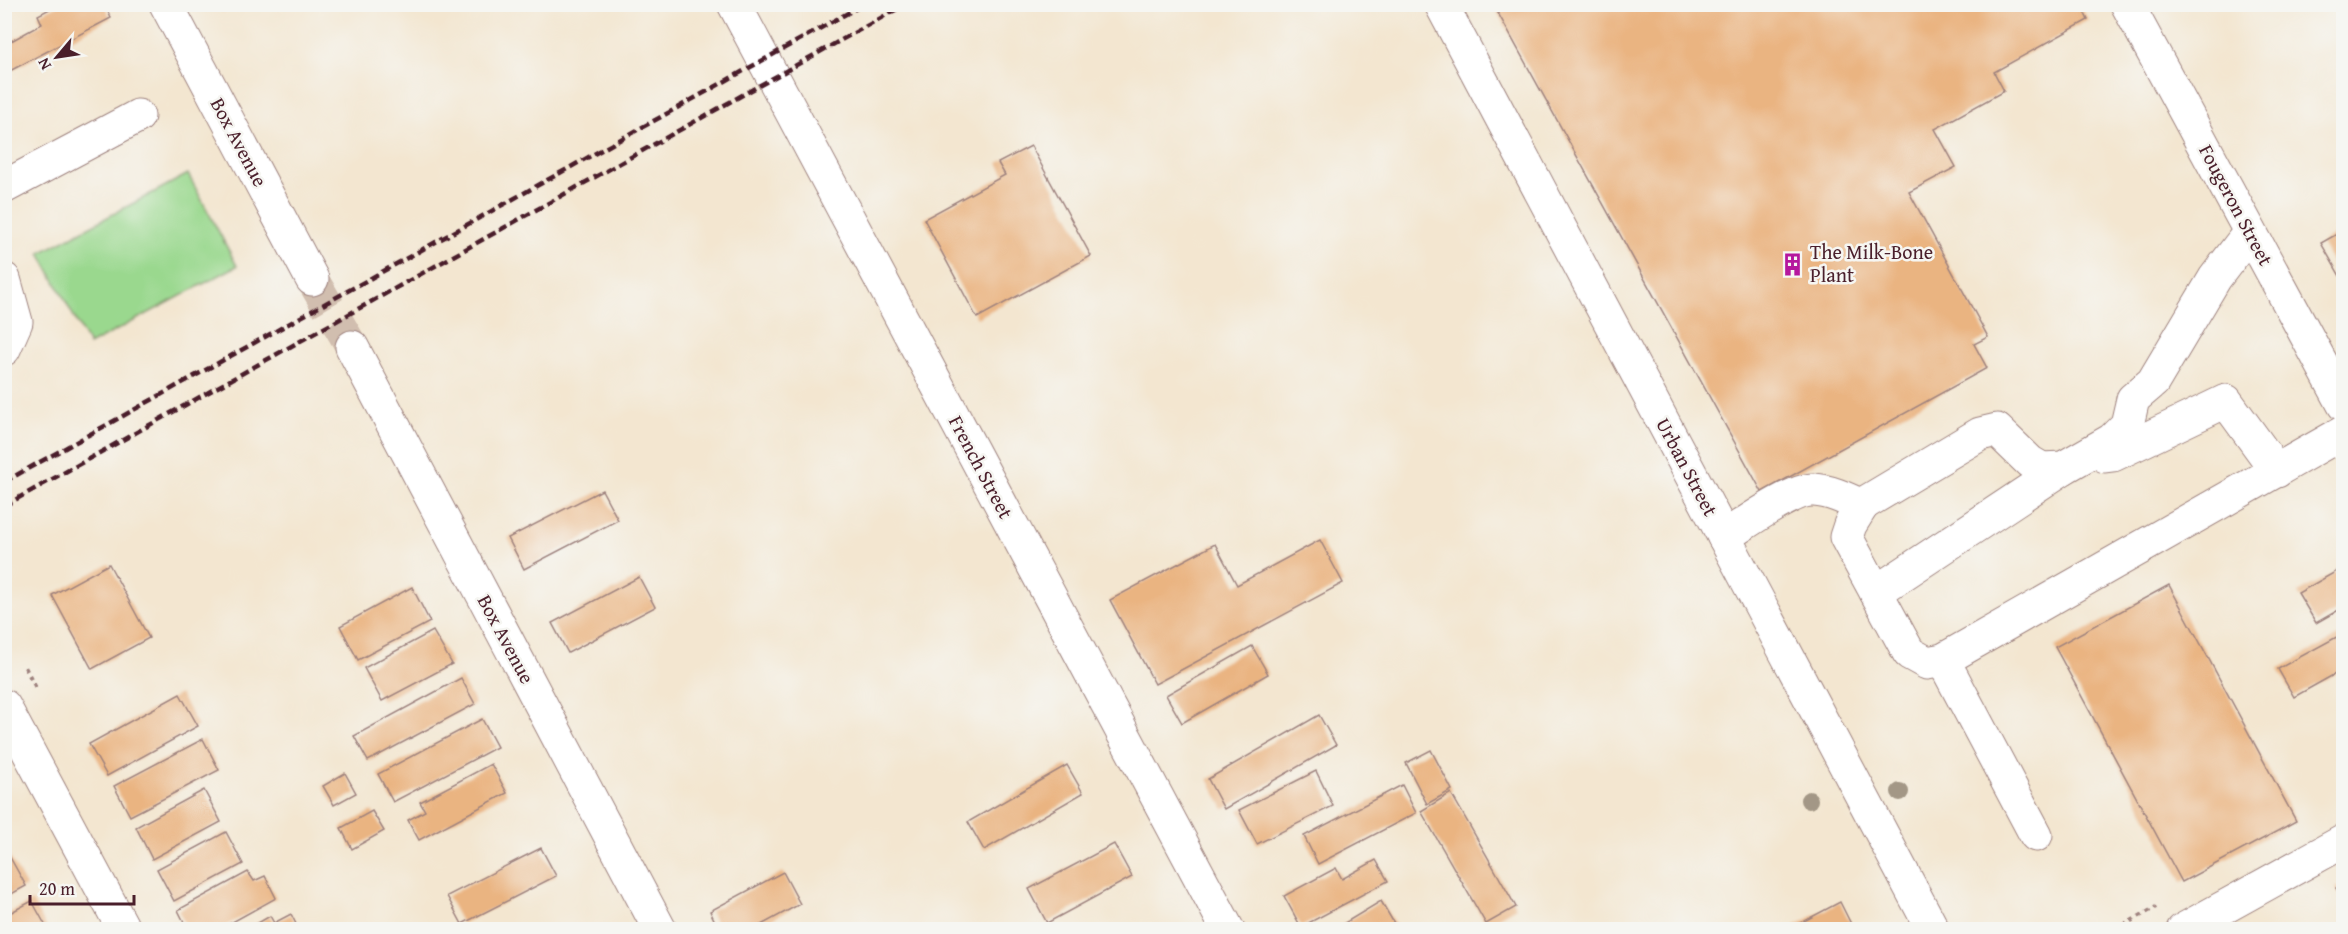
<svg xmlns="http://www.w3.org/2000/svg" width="2348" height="934" font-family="'Gentium Book Plus',serif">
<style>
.green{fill:#9ad88e;stroke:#727c5c;stroke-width:1.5}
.building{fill:#eab481}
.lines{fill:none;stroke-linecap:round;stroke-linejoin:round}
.minor-tunnel{stroke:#d1beaf;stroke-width:33;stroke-dasharray:33 16;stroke-linecap:butt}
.minor-casing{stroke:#9e827e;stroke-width:35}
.path{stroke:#9e827e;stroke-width:4;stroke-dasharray:4.5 4.5;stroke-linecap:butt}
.minor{stroke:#fff;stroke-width:33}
.rail{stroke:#4a1f2b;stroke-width:4.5;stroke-dasharray:9 4.5;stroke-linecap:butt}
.tree{fill:#a39786}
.labels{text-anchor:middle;stroke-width:5;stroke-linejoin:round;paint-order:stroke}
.street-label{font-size:20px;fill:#4a1f2b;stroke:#f6f6f2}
.poi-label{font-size:20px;fill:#4a1f2b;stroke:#f6f6f2;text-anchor:start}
</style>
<rect width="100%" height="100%" fill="#f6f6f2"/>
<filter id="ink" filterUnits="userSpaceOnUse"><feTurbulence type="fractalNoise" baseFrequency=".0167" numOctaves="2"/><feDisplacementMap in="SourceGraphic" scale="12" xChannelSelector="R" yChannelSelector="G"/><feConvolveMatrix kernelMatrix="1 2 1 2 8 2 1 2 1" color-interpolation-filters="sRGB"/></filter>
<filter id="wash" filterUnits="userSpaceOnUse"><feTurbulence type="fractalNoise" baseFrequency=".008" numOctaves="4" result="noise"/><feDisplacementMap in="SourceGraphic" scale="24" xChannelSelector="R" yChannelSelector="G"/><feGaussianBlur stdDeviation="1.35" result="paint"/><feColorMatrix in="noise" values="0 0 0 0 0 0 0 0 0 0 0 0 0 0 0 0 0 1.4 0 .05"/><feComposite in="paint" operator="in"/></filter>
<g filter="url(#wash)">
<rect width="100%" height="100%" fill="#f3e6d0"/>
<polygon class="green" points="188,174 237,266 89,345 40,253"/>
<g id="blocks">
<g class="building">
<polygon points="59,4 104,4 111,18 4,74 4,45 42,24 38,15"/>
<polygon points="218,4 235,4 222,12"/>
<polygon points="1493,4 2080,4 2088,20 1994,72 2004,91 1935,129 1956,167 1909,192 1988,337 1974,344 1987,368 1762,492"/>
<polygon points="1031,146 1091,256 977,318 924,219 1005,175 998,163"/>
<polygon points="2344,230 2344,274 2340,276 2321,243"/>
<polygon points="602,490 618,520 524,569 508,538"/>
<polygon points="1320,540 1343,583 1155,684 1110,600 1215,544 1237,585"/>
<polygon points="109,564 149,638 92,669 52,595"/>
<polygon points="2344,567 2344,607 2316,623 2298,593"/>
<polygon points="639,577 655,607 568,653 552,623"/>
<polygon points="2169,585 2296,821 2182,882 2055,647"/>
<polygon points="412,587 430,622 358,660 340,626"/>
<polygon points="433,631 452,664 382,701 364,668"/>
<polygon points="2344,633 2344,669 2294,697 2278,669"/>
<polygon points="1252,646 1268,674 1182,723 1166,695"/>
<polygon points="461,678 475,704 368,761 354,736"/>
<polygon points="180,694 198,726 107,776 89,744"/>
<polygon points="1319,715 1336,745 1224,809 1208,779"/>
<polygon points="482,719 497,747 393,802 378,774"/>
<polygon points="203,739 219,770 130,816 114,786"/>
<polygon points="1431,750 1452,790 1427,804 1406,763"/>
<polygon points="491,764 507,793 419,840 408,820 425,811 420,802"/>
<polygon points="1067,765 1083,793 984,850 968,822"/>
<polygon points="1316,771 1333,806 1257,844 1239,810"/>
<polygon points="345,773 356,793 334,805 323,786"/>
<polygon points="1402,785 1416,813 1318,864 1304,836"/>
<polygon points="204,790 221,822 152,859 136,827"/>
<polygon points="1451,793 1516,907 1486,924 1421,811"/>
<polygon points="372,811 384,831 352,849 341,828"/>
<polygon points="226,832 243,864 174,901 157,869"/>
<polygon points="1114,844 1132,877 1047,923 1029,889"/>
<polygon points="541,848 556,876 462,924 447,896"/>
<polygon points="7,852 26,886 4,898 4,854"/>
<polygon points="1376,860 1388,881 1301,927 1284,896 1336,868 1342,879"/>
<polygon points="248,872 254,881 265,876 276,898 218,930 188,930 178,910"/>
<polygon points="783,872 800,904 752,930 719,930 710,911"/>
<polygon points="2344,884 2344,901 2336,888"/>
<polygon points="32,901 48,930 4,930 4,916"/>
<polygon points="1381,901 1398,930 1333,930"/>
<polygon points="1840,902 1854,930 1787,930"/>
<polygon points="291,914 299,930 246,930 270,916 274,923"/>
</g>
</g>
</g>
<g filter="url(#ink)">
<use href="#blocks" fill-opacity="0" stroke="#9e827e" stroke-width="1.5"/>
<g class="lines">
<polyline class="minor-tunnel" points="312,279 352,347"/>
<defs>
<g id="minor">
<polyline points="166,4 312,279"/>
<polyline points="734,4 1228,930"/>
<polyline points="1441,4 1933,930"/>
<polyline points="2127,4 2344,405"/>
<polyline points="4,187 138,116"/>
<polyline points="2250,232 2215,278 2153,382 2133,399 2127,425 2112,440 2063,468 2042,469 2030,462 1997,430 1980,434 1863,504 1850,525 1846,537 1909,653 1927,663 1943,660 2344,432"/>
<polyline points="4,279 16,322 4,349"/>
<polyline points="352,347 660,930"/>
<polyline points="2105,456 2113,455 2226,401 2277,471"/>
<path d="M 1724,537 C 1743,525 1794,488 1814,490 C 1831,491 1847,499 1862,506"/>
<polyline points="1876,592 2063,468"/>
<polyline points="1943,660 2036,835"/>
<polyline points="4,706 124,930"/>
<polyline points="2183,930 2344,841"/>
</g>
</defs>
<use href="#minor" class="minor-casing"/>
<g class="path">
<polyline points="25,667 36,688"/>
<polyline points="2115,930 2156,907"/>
</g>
<use href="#minor" class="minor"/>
<g class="rail">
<polyline points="4,482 864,4"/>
<polyline points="4,506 906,4"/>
</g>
</g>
<g class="tree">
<circle cx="1900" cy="792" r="9"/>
<circle cx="1809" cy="800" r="9"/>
</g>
</g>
<defs>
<symbol id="building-bare" viewBox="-9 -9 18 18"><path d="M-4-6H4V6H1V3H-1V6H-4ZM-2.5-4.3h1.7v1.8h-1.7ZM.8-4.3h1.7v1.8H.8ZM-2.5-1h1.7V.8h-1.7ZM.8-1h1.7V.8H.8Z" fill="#b5179e" stroke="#f6f6f2" stroke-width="2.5" paint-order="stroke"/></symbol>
</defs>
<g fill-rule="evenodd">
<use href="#building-bare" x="1776" y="248" width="33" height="33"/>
</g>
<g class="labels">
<g class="street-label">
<text transform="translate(239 142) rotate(62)" y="7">Box Avenue</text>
<text transform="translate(2236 205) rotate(62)" y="7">Fougeron Street</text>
<text transform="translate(981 467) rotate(62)" y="7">French Street</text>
<text transform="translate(1687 467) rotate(62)" y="7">Urban Street</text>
<text transform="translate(506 639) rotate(62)" y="7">Box Avenue</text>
</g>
<g class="poi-label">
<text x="1810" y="259">The Milk-Bone<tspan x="1810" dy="23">Plant</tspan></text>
</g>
</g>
<rect width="2348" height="934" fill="none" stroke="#f6f6f2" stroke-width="24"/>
<g transform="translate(57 57) rotate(241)" stroke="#f6f6f2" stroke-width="4.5" paint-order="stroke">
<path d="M0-4.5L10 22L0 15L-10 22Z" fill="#4a1f2b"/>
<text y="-9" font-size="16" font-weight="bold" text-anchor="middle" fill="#4a1f2b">N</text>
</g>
<path d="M30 895v9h104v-9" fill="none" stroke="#4a1f2b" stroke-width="3"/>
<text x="39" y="895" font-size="18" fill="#4a1f2b" stroke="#f6f6f2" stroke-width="4.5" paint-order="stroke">20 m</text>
</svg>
